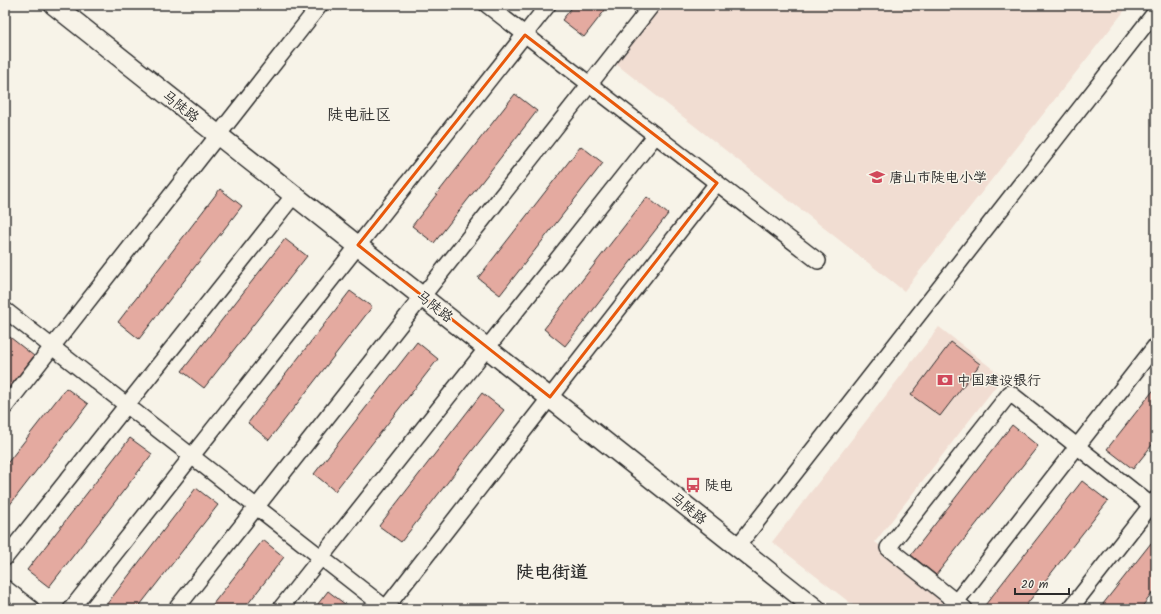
<svg xmlns="http://www.w3.org/2000/svg" width="1161" height="614" font-family="Kalam,'LXGW WenKai TC',sans-serif">
<style>
.built{fill:#f1ddd2}
.building{fill:#e4aaa0;stroke:#2b2b2b}
.lines{fill:none;stroke-linecap:round;stroke-linejoin:round}
.minor-casing{stroke:#2b2b2b;stroke-width:18}
.tertiary-casing{stroke:#2b2b2b;stroke-width:22}
.minor{stroke:#f7f3e8;stroke-width:15}
.tertiary{stroke:#f7f3e8;stroke-width:19}
.marked{fill:none;stroke:#e8590c;stroke-width:3;stroke-linejoin:round}
.labels{text-anchor:middle;stroke-width:3;stroke-linejoin:round;paint-order:stroke}
.street-label{font-size:14px;fill:#2b2b2b;stroke:#f7f3e8}
.poi-label{font-size:14px;fill:#2b2b2b;stroke:#f7f3e8;text-anchor:start}
.quarter-label{font-size:16px;fill:#2b2b2b;stroke:#f7f3e8}
.district-label{font-size:18px;font-weight:bold;fill:#2b2b2b;stroke:#f7f3e8}
</style>
<rect width="100%" height="100%" fill="#f7f3e8"/>
<filter id="ink" filterUnits="userSpaceOnUse"><feTurbulence type="fractalNoise" baseFrequency=".025" numOctaves="2"/><feDisplacementMap in="SourceGraphic" scale="8" xChannelSelector="R" yChannelSelector="G"/><feConvolveMatrix kernelMatrix="1 2 1 2 8 2 1 2 1" color-interpolation-filters="sRGB"/></filter>
<g filter="url(#ink)">
<g class="built">
<polygon points="662,5 1129,5 904,291 616,64"/>
<polygon points="939,327 1003,377 875,542 961,609 858,609 772,542"/>
</g>
<g class="building">
<polygon points="574,5 609,5 584,37 562,20"/>
<polygon points="515,94 537,111 434,243 412,226"/>
<polygon points="581,146 603,163 500,295 478,278"/>
<polygon points="220,189 242,206 139,339 118,322"/>
<polygon points="647,197 668,214 565,346 544,329"/>
<polygon points="285,239 307,256 204,388 182,371"/>
<polygon points="350,291 372,307 269,440 248,423"/>
<polygon points="6,334 34,356 5,393 5,335"/>
<polygon points="417,342 438,359 335,491 314,474"/>
<polygon points="951,342 980,364 940,416 911,395"/>
<polygon points="1156,387 1156,440 1133,469 1107,449"/>
<polygon points="66,388 88,404 5,511 5,466"/>
<polygon points="482,393 504,410 401,542 379,526"/>
<polygon points="1012,425 1038,446 936,575 911,555"/>
<polygon points="130,438 152,454 49,587 27,570"/>
<polygon points="1082,481 1108,501 1023,609 982,609"/>
<polygon points="196,488 218,505 137,609 103,609"/>
<polygon points="1155,538 1156,539 1156,589 1140,609 1099,609"/>
<polygon points="263,540 284,557 244,609 209,609"/>
<polygon points="328,591 350,608 349,609 314,609"/>
</g>
<g class="lines">
<defs>
<g id="minor">
<polyline points="487,5 818,261"/>
<polyline points="5,310 387,609"/>
<polyline points="5,407 320,5"/>
<polyline points="737,547 1156,11"/>
<polyline points="5,558 294,195"/>
<polyline points="5,588 32,609"/>
<polyline points="956,602 1156,345"/>
<polyline points="71,609 548,5"/>
<polyline points="176,609 652,5"/>
<polyline points="280,609 655,136"/>
<polyline points="385,609 717,183"/>
<polyline points="965,609 888,548 1010,393 1156,509"/>
<polyline points="1070,609 1156,499"/>
</g>
<polyline id="tertiary" points="54,5 816,609"/>
</defs>
<use href="#minor" class="minor-casing"/>
<use href="#tertiary" class="tertiary-casing"/>
<use href="#minor" class="minor"/>
<use href="#tertiary" class="tertiary"/>
</g>
</g>
<path class="marked" d="M 525,35 L 717,183 L 550,397 L 358,245 Z"/>
<defs>
<symbol id="school-bare" viewBox="-9 -9 18 18"><path d="M0-5L7-2L0 1L-7-2ZM-4 1L0 2.5L4 1V4Q0 6-4 4Z" fill="#d1495b" stroke="#f7f3e8" stroke-width="2.5" paint-order="stroke"/></symbol>
<symbol id="bank-bare" viewBox="-9 -9 18 18"><path d="M-6-4H6V4H-6ZM0-2.3a2.3 2.3 0 1 0 0 4.6a2.3 2.3 0 1 0 0-4.6Z" fill="#d1495b" stroke="#f7f3e8" stroke-width="2.5" paint-order="stroke"/></symbol>
<symbol id="bus-bare" viewBox="-9 -9 18 18"><path d="M-5-6H5V4H4V6H2V4H-2V6H-4V4H-5ZM-3.5-4V0h7V-4ZM-3.5 1.2v1.5H-2V1.2ZM2 1.2v1.5H3.5V1.2Z" fill="#d1495b" stroke="#f7f3e8" stroke-width="2.5" paint-order="stroke"/></symbol>
</defs>
<g fill-rule="evenodd">
<use href="#school-bare" x="866" y="166" width="22" height="22"/>
<use href="#bank-bare" x="934" y="369" width="22" height="22"/>
<use href="#bus-bare" x="682" y="474" width="22" height="22"/>
</g>
<g class="labels">
<g class="street-label">
<text transform="translate(181 106) rotate(38)" y="5">马陡路</text>
<text transform="translate(435 306) rotate(38)" y="5">马陡路</text>
<text transform="translate(689 508) rotate(39)" y="5">马陡路</text>
</g>
<g class="poi-label">
<text x="889" y="182">唐山市陡电小学</text>
<text x="957" y="385">中国建设银行</text>
<text x="705" y="490">陡电</text>
</g>
<g class="quarter-label">
<text x="359" y="120">陡电社区</text>
</g>
<g class="district-label">
<text x="552" y="578">陡电街道</text>
</g>
</g>
<rect width="1161" height="614" fill="none" stroke="#f7f3e8" stroke-width="20"/>
<rect x="10" y="10" width="1141" height="594" fill="none" stroke="#2b2b2b" stroke-width="1.5" filter="url(#ink)"/>
<path d="M1015 588v6h54v-6" fill="none" stroke="#2b2b2b" stroke-width="2"/>
<text x="1021" y="588" font-size="12" fill="#2b2b2b" stroke="#f7f3e8" stroke-width="3" paint-order="stroke">20 m</text>
</svg>
